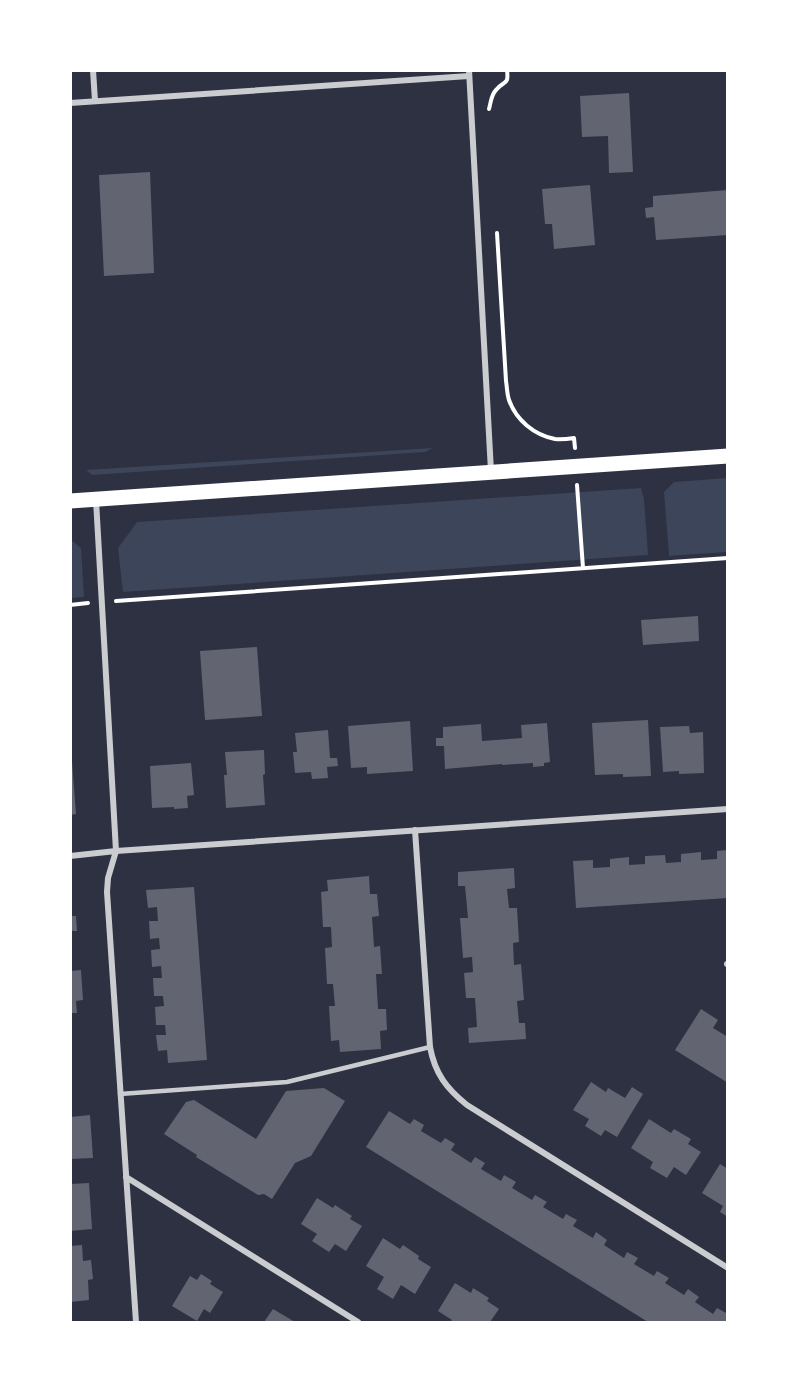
<svg xmlns="http://www.w3.org/2000/svg" width="798" height="1393" font-family="'PT Serif',serif">
<style>
.green{fill:#3c4559}
.building{fill:#626471}
.lines{fill:none;stroke-linecap:round;stroke-linejoin:round}
.path{stroke:#fff;stroke-width:4}
.service{stroke:#caccd0;stroke-width:4.5}
.minor{stroke:#caccd0;stroke-width:6}
.primary{stroke:#fff;stroke-width:15}
</style>
<rect width="100%" height="100%" fill="#2d3142"/>
<g class="green">
<polygon points="433,448 425,452 92,475 86,470"/>
<polygon points="727,478 727,552 669,556 664,492 674,482"/>
<polygon points="641,488 644,499 648,555 123,592 118,548 137,522"/>
<polygon points="70,539 81,548 84,597 71,598"/>
</g>
<g class="building">
<polygon points="629,93 633,172 609,173 608,136 582,137 580,96"/>
<polygon points="150,172 154,273 104,276 99,175"/>
<polygon points="590,185 595,245 554,249 552,224 545,224 542,189"/>
<polygon points="728,190 728,235 656,240 654,217 646,218 645,208 653,207 653,196"/>
<polygon points="698,616 699,641 643,645 641,620"/>
<polygon points="257,647 262,716 205,720 200,651"/>
<polygon points="648,720 651,776 623,777 623,774 595,775 592,723"/>
<polygon points="410,721 413,771 367,774 367,767 351,768 348,726"/>
<polygon points="547,723 550,762 544,763 544,766 533,767 533,763 502,765 502,764 445,769 444,746 436,746 436,738 443,738 443,727 481,724 482,741 522,738 521,725"/>
<polygon points="689,726 690,733 703,732 704,773 679,774 679,771 663,772 660,727"/>
<polygon points="328,730 330,758 337,758 338,766 327,767 328,778 312,779 311,772 295,773 293,752 297,752 295,733"/>
<polygon points="264,750 265,774 263,775 265,805 226,808 224,775 227,775 225,752"/>
<polygon points="72,761 76,814 70,815 70,762"/>
<polygon points="191,763 194,795 187,796 188,808 174,809 174,807 152,808 150,766"/>
<polygon points="728,850 728,898 576,908 573,861 593,860 593,868 610,867 610,859 629,857 629,865 645,864 645,856 665,855 666,863 681,862 681,854 701,852 701,860 717,859 717,851"/>
<polygon points="514,868 515,888 507,889 509,908 517,908 519,942 513,943 514,965 521,964 524,1000 517,1001 519,1023 525,1023 526,1039 469,1043 468,1028 477,1027 475,998 466,998 464,973 473,972 472,957 463,958 460,918 468,918 465,886 458,886 458,872"/>
<polygon points="369,876 370,894 377,894 379,916 372,917 374,947 380,946 382,974 376,974 378,1009 386,1009 387,1030 380,1031 381,1049 340,1052 339,1040 331,1041 329,1006 335,1006 333,984 327,984 325,948 332,947 331,927 323,927 321,892 328,891 327,880"/>
<polygon points="194,887 207,1060 168,1063 167,1050 158,1051 156,1035 166,1035 165,1025 156,1025 155,1007 164,1006 163,996 154,996 153,978 162,978 161,966 152,967 151,950 160,949 159,938 150,939 149,921 158,921 157,907 148,908 146,890"/>
<polygon points="70,916 76,916 77,931 70,931"/>
<polygon points="81,970 83,1000 76,1001 77,1013 70,1013 70,971"/>
<polygon points="701,1009 718,1020 713,1028 728,1037 728,1083 675,1050"/>
<polygon points="591,1082 606,1092 608,1088 625,1098 632,1087 643,1094 617,1137 605,1130 601,1136 585,1126 589,1119 573,1110"/>
<polygon points="324,1088 345,1101 311,1156 295,1163 272,1199 264,1194 258,1195 196,1157 197,1155 164,1134 186,1102 194,1100 256,1139 286,1091"/>
<polygon points="389,1111 410,1124 414,1119 424,1125 421,1131 441,1143 445,1138 455,1144 451,1150 471,1163 475,1157 485,1163 481,1169 501,1181 504,1175 516,1182 512,1188 532,1200 535,1195 547,1202 543,1207 563,1219 566,1214 577,1220 573,1226 593,1238 596,1232 607,1240 604,1245 624,1258 627,1252 638,1258 634,1264 654,1276 657,1271 669,1278 665,1283 684,1295 688,1289 699,1297 695,1302 713,1314 717,1308 728,1314 728,1319 725,1322 648,1322 366,1147"/>
<polygon points="90,1115 93,1158 70,1159 70,1117"/>
<polygon points="649,1119 671,1133 674,1129 691,1139 688,1144 701,1152 686,1175 674,1167 667,1178 650,1168 653,1162 631,1148"/>
<polygon points="720,1164 728,1169 728,1217 720,1212 723,1206 702,1193"/>
<polygon points="89,1183 92,1229 70,1231 70,1184"/>
<polygon points="317,1198 333,1208 335,1205 352,1216 350,1219 362,1226 346,1251 335,1244 329,1252 312,1241 317,1234 301,1224"/>
<polygon points="383,1238 400,1249 403,1245 419,1256 418,1259 431,1267 415,1294 401,1285 393,1299 377,1289 384,1277 366,1266"/>
<polygon points="82,1245 83,1261 91,1260 93,1279 88,1280 89,1300 70,1302 70,1246"/>
<polygon points="201,1274 212,1281 210,1284 223,1292 210,1313 204,1309 197,1321 172,1306 190,1276 197,1280"/>
<polygon points="455,1283 471,1293 473,1288 489,1298 487,1301 499,1309 490,1322 450,1322 452,1320 438,1311"/>
<polygon points="273,1309 295,1322 264,1322"/>
</g>
<g class="lines">
<g class="path">
<path d="M 489,109 C 491,102 491,95 496,90 C 504,80 509,86 507,70"/>
<path d="M 497,233 L 506,381 C 507,387 507,394 509,400 C 516,420 534,435 555,439 C 561,440 568,439 574,438 L 575,448"/>
<polyline points="577,485 583,568"/>
<polyline points="116,601 728,558"/>
<polyline points="70,605 88,603"/>
</g>
<polyline class="service" points="120,1094 287,1082 430,1047"/>
<g class="minor">
<polyline points="93,70 95,101"/>
<polyline points="469,70 491,471"/>
<polyline points="70,103 469,76"/>
<polyline points="96,500 116,851 108,878 107,892 136,1322"/>
<path d="M 415,830 L 430,1047 C 435,1074 447,1089 467,1105 L 728,1268"/>
<polyline points="70,856 116,851 728,809"/>
<polyline points="727,964 728,964"/>
<polyline points="126,1177 358,1322"/>
</g>
<polyline class="primary" points="70,501 728,456"/>
</g>
<rect width="798" height="1393" fill="none" stroke="#ffffff" stroke-width="144"/>
</svg>
